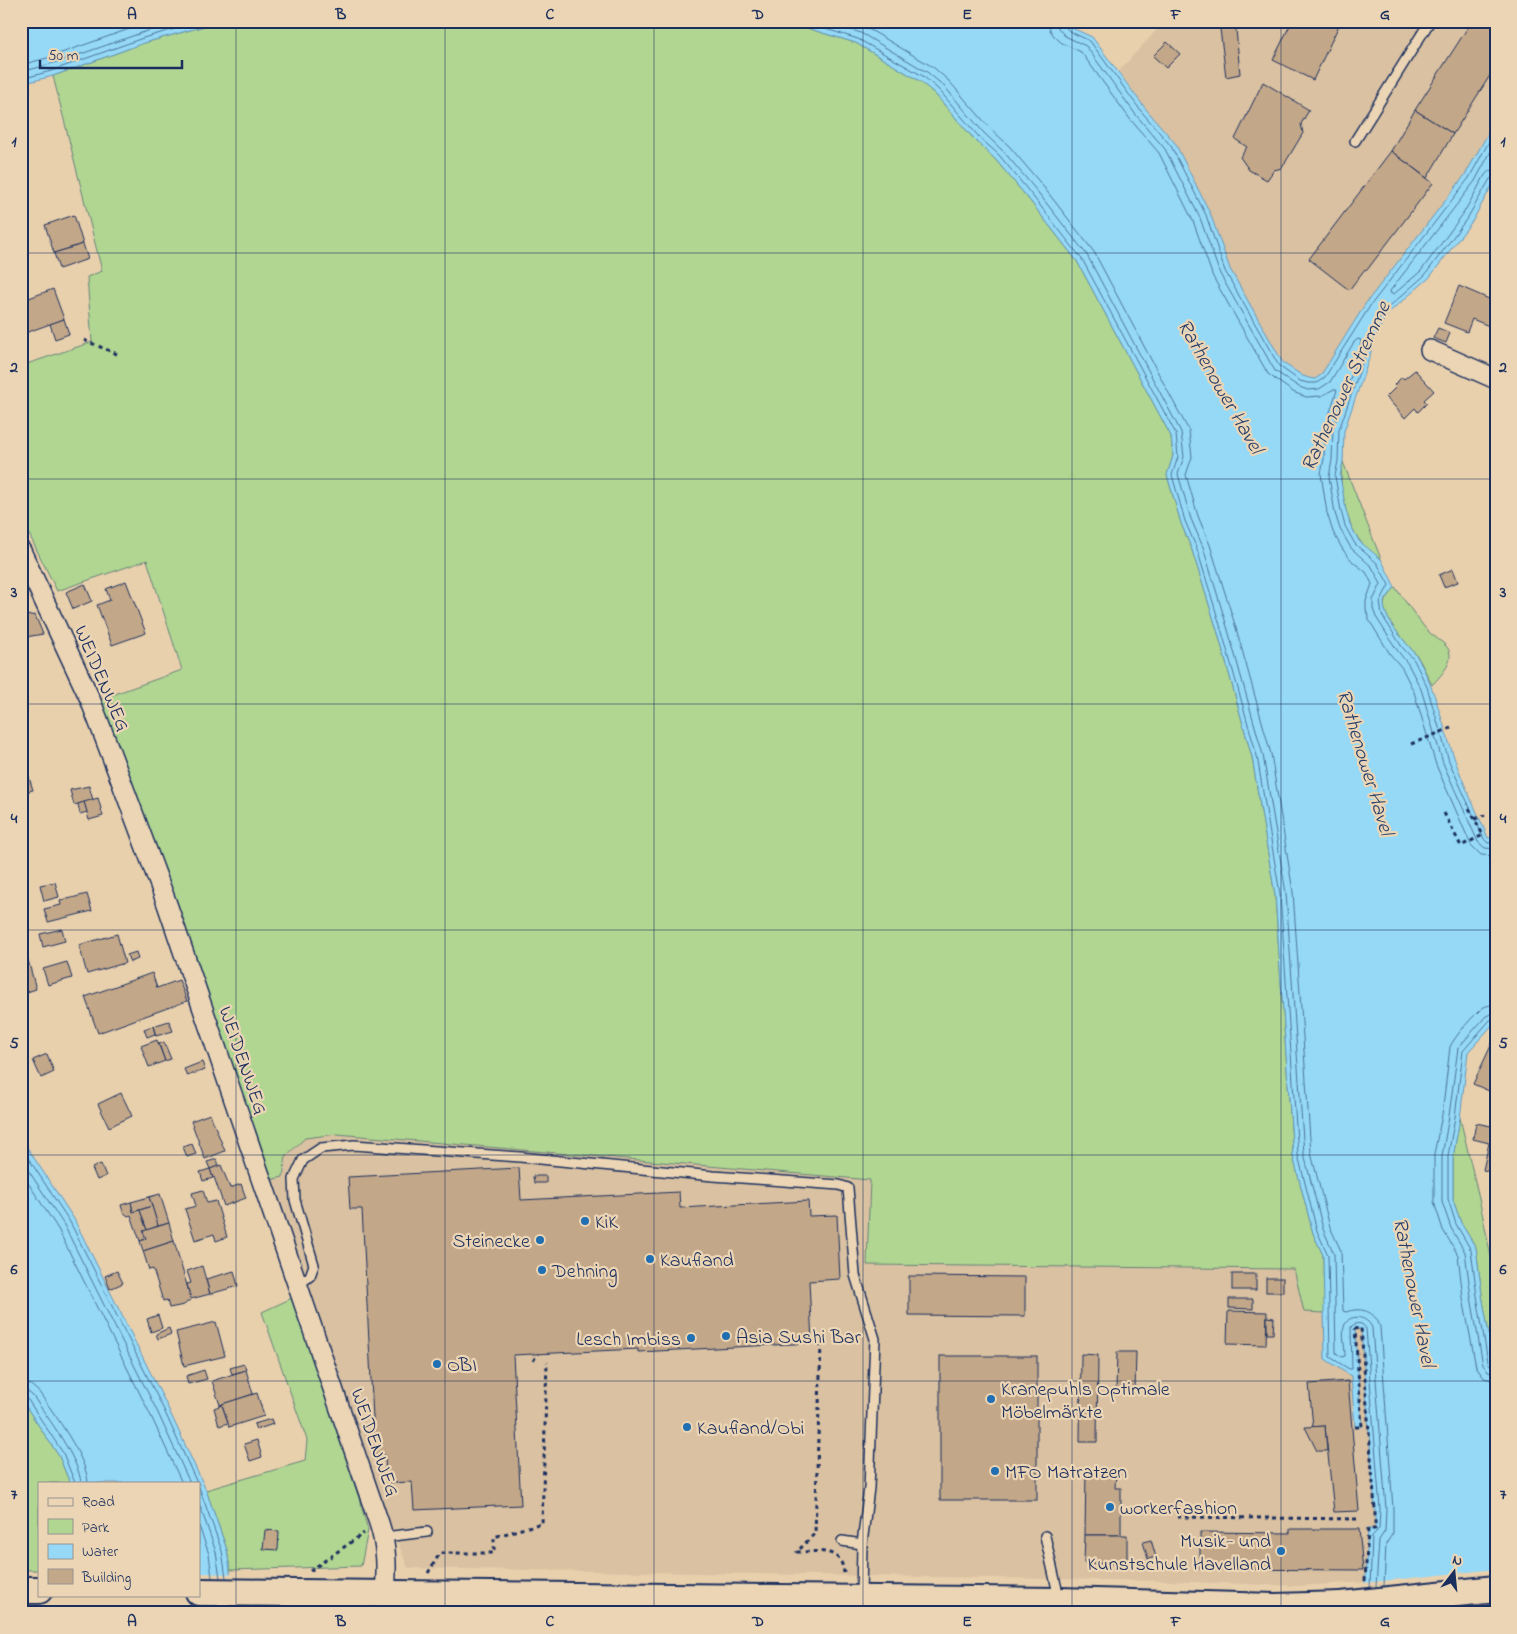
<svg xmlns="http://www.w3.org/2000/svg" width="1517" height="1634" font-family="'Indie Flower',sans-serif">
<style>
.built{fill:#d9c1a1}
.green{fill:#b0d691;stroke:#668278}
.water{fill:#95d9f7;stroke:#6495ba}
.pier{fill:#e8d0ad}
.lines{fill:none;stroke-linecap:round;stroke-linejoin:round}
.shore{stroke:#4c739b;stroke-width:1}
.building{fill:#c3a789;stroke:#1b2f5e}
.lane-casing{stroke:#1b2f5e;stroke-width:12}
.street-casing{stroke:#1b2f5e;stroke-width:22}
.secondary-casing{stroke:#1b2f5e;stroke-width:30}
.path{stroke:#1b2f5e;stroke-width:3;stroke-dasharray:4 4;stroke-linecap:butt}
.lane{stroke:#ebd5b4;stroke-width:9}
.street{stroke:#ebd5b4;stroke-width:19}
.secondary{stroke:#ebd5b4;stroke-width:26}
.secondary-bridge-casing{stroke:#1b2f5e;stroke-width:30;stroke-linecap:butt}
.secondary-bridge{stroke:#ebd5b4;stroke-width:26}
.grid{fill:none;stroke:#1b2f5e;stroke-width:1;stroke-opacity:0.55}
.poi-dot{fill:#1f6fb2;stroke:#ebd5b4;stroke-width:2}
.labels{text-anchor:middle;stroke-width:4.5;stroke-linejoin:round;paint-order:stroke}
.street-label{font-size:20px;fill:#1b2f5e;stroke:#ebd5b4}
.poi-label{font-size:20px;fill:#1b2f5e;stroke:#ebd5b4;text-anchor:start}
.water-label{font-size:21px;font-style:italic;fill:#27406d;stroke:#ebd5b4}
.neatline{fill:none;stroke:#1b2f5e;stroke-width:2}
.grid-label{font-size:16px;text-anchor:middle;font-weight:bold;fill:#1b2f5e}
</style>
<rect width="100%" height="100%" fill="#e8d0ad"/>
<filter id="ink" filterUnits="userSpaceOnUse"><feTurbulence type="fractalNoise" baseFrequency=".02" numOctaves="2"/><feDisplacementMap in="SourceGraphic" scale="10" xChannelSelector="R" yChannelSelector="G"/><feConvolveMatrix kernelMatrix="1 2 1 2 8 2 1 2 1" color-interpolation-filters="sRGB"/></filter>
<g filter="url(#ink)">
<g class="built">
<polygon points="1165,21 1496,21 1496,119 1465,175 1366,303 1321,375 1315,379 1303,376 1283,363 1230,269 1210,213 1175,143 1145,108 1119,71"/>
<polygon points="337,1134 870,1180 867,1265 1294,1269 1304,1312 1325,1313 1325,1359 1351,1376 1355,1427 1362,1427 1355,1329 1361,1328 1375,1509 1375,1529 1368,1529 1365,1582 1298,1586 1167,1581 408,1568 377,1489 270,1180 283,1177 286,1156 305,1138"/>
</g>
<g class="green">
<polygon points="222,21 775,21 800,26 856,43 920,81 935,94 975,140 995,159 1027,197 1077,261 1171,436 1173,456 1167,475 1181,523 1192,550 1218,633 1252,757 1275,895 1293,1156 1313,1233 1323,1255 1325,1313 1304,1312 1294,1269 867,1265 870,1180 337,1134 305,1138 286,1156 283,1177 270,1180 98,700 182,670 147,560 57,591 21,518 21,366 92,342 87,277 102,271 53,76 144,43"/>
<path d="M 1343,462 L 1381,559 C 1374,554 1365,549 1360,541 C 1346,523 1337,484 1343,462 Z"/>
<path d="M 1395,587 C 1405,601 1415,615 1425,628 C 1430,634 1437,638 1443,643 C 1460,657 1442,674 1432,685 C 1427,676 1423,665 1417,656 C 1407,643 1383,620 1384,603 Z"/>
<polygon points="1460,1118 1479,1198 1496,1281 1496,1375 1482,1295 1476,1248 1461,1223 1453,1200 1453,1157"/>
<polygon points="292,1298 359,1498 368,1530 361,1566 230,1570 227,1550 206,1490 305,1461 307,1440 262,1312"/>
<polygon points="21,1399 59,1456 70,1483 39,1483 39,1570 21,1570"/>
</g>
<g class="water">
<polygon points="21,21 222,21 144,43 53,76 21,84"/>
<path d="M 775,21 L 1066,21 L 1072,28 L 1092,37 L 1145,108 L 1175,143 L 1210,213 L 1230,269 L 1283,363 L 1303,376 L 1309,378 L 1315,379 L 1321,375 L 1366,303 L 1465,175 L 1496,119 L 1496,178 L 1473,220 L 1429,278 L 1387,314 L 1373,341 L 1370,356 L 1344,431 L 1343,462 L 1340,476 L 1346,510 L 1350,524 L 1359,541 L 1381,559 L 1395,587 L 1384,602 C 1383,623 1410,644 1419,660 C 1436,691 1442,724 1454,757 C 1463,784 1477,811 1488,838 L 1496,837 L 1496,1021 L 1468,1052 L 1460,1118 L 1453,1157 L 1453,1200 L 1461,1223 L 1476,1248 L 1482,1295 L 1496,1375 L 1496,1613 L 1363,1613 L 1368,1529 L 1375,1529 L 1375,1509 L 1361,1329 L 1355,1329 L 1362,1427 L 1355,1427 L 1351,1376 L 1325,1359 L 1323,1255 L 1313,1233 L 1293,1156 L 1275,895 L 1252,757 L 1218,633 L 1192,550 L 1181,523 L 1167,475 L 1173,456 L 1171,436 L 1077,261 L 1027,197 L 995,159 L 975,140 L 935,94 L 920,81 L 856,43 L 800,26 Z"/>
<polygon points="21,1138 74,1219 168,1408 206,1490 227,1550 236,1613 78,1613 81,1595 199,1595 199,1483 70,1483 59,1456 21,1399"/>
</g>
<g class="pier">
<polygon points="1496,1569 1496,1609 1463,1613 1361,1613 1363,1583"/>
<polygon points="199,1573 233,1574 238,1611 76,1609 78,1595 199,1595"/>
</g>
<g class="lines">
<g class="shore">
<path d="M 800,21 L 858,39 L 923,76 L 939,90 L 979,137 L 999,155 L 1031,194 L 1082,259 L 1176,434 L 1178,457 L 1172,475 L 1185,521 L 1197,549 L 1222,632 L 1257,756 L 1280,894 L 1298,1155 L 1317,1231 L 1328,1255 L 1330,1357 L 1349,1369 L 1352,1369 L 1351,1327 C 1355,1322 1363,1322 1366,1329 L 1380,1509 L 1379,1529 L 1372,1536 L 1370,1588"/>
<path d="M 824,21 L 861,33 L 927,72 L 944,86 L 983,132 L 1004,152 L 1036,190 L 1087,255 L 1181,432 L 1184,457 L 1178,474 L 1191,519 L 1203,547 L 1228,630 L 1263,755 L 1286,893 L 1304,1154 L 1323,1229 L 1334,1254 L 1336,1353 L 1342,1357 L 1345,1356 C 1345,1347 1342,1335 1344,1327 C 1348,1312 1368,1316 1372,1328 L 1386,1509 L 1385,1531 L 1379,1540 L 1376,1587"/>
<path d="M 851,21 L 874,32 L 933,67 L 949,81 L 989,127 L 1010,147 L 1042,185 L 1094,252 L 1189,431 L 1192,457 L 1186,475 L 1198,516 L 1210,545 L 1236,628 L 1271,754 L 1293,892 L 1311,1153 L 1330,1227 L 1341,1251 L 1343,1311 L 1346,1312 C 1360,1307 1375,1310 1380,1327 L 1393,1509 L 1393,1533 L 1386,1544 L 1384,1586"/>
<polyline points="1049,21 1050,30 1054,36 1062,43 1081,52 1130,119 1159,153 1193,221 1213,277 1268,374 1293,392 1306,397 1321,396 1334,389 1337,390 1325,428 1324,459 1321,474 1327,513 1333,532 1343,550 1353,562 1366,572 1372,584 1366,601 1366,610 1369,620 1390,654 1402,668 1414,692 1436,765 1471,845 1481,855 1496,856"/>
<polyline points="1057,21 1058,28 1065,36 1086,46 1136,115 1165,149 1200,218 1220,274 1275,371 1299,387 1308,390 1319,389 1330,382 1354,342 1358,339 1361,340 1359,353 1333,428 1332,460 1329,477 1335,513 1340,529 1351,548 1372,567 1381,584 1373,600 1373,609 1376,617 1397,650 1408,664 1421,689 1443,763 1478,842 1485,848 1496,849"/>
<polyline points="1063,21 1064,25 1069,31 1090,41 1141,111 1171,146 1206,215 1225,271 1279,366 1300,381 1308,383 1317,383 1325,377 1370,306 1469,178 1496,129"/>
<polyline points="21,65 47,58 152,21"/>
<path d="M 21,72 C 75,59 126,36 180,21"/>
<polyline points="21,79 51,71 143,38 203,21"/>
<polyline points="1496,142 1475,181 1390,291 1391,294 1394,294 1421,271 1463,214 1485,175 1489,171 1496,170"/>
<polyline points="1496,176 1490,179 1468,217 1425,275 1383,312 1368,339 1365,355 1339,430 1338,461 1335,476 1341,511 1345,526 1355,544 1377,563 1389,585 1380,602 1382,615 1402,647 1414,660 1427,687 1449,761 1484,839 1488,843 1496,842"/>
<path d="M 1496,1005 C 1491,1005 1488,1005 1484,1007 C 1475,1013 1454,1037 1450,1047 L 1442,1115 L 1434,1154 L 1434,1202 L 1443,1230 L 1458,1255 L 1463,1298 L 1476,1367 L 1484,1378 L 1496,1381"/>
<polyline points="1496,1012 1486,1016 1458,1048 1449,1116 1442,1156 1442,1202 1451,1228 1465,1252 1471,1297 1483,1365 1488,1371 1496,1373"/>
<polyline points="1496,1018 1490,1020 1463,1051 1455,1117 1448,1156 1448,1199 1456,1224 1471,1250 1477,1296 1488,1362 1491,1366 1496,1367"/>
<polyline points="21,1147 70,1222 164,1410 197,1483"/>
<polyline points="21,1159 64,1225 158,1413 190,1483"/>
<polyline points="21,1172 58,1229 151,1416 182,1483"/>
<path d="M 21,1383 L 31,1385 L 39,1392 C 54,1414 87,1457 88,1483"/>
<path d="M 21,1391 L 28,1392 L 33,1396 C 47,1417 79,1458 81,1483"/>
<polyline points="21,1397 28,1400 63,1453 75,1483"/>
<polyline points="199,1487 222,1551 226,1578"/>
<polyline points="199,1503 216,1552 220,1578"/>
<polyline points="199,1526 209,1554 212,1578"/>
</g>
</g>
<g class="building">
<polygon points="1219,21 1236,29 1240,74 1226,77"/>
<polygon points="1221,21 1240,21 1236,29"/>
<polygon points="1292,21 1341,21 1313,80 1273,60"/>
<polygon points="1472,21 1496,21 1496,66 1453,134 1415,110"/>
<polygon points="1167,42 1180,54 1166,68 1153,56"/>
<polygon points="1263,82 1309,110 1301,124 1303,133 1282,168 1274,170 1267,180 1249,170 1240,157 1247,147 1235,139"/>
<polygon points="1415,110 1453,134 1427,178 1391,151"/>
<polygon points="1391,151 1433,183 1367,270 1365,269 1349,290 1309,259"/>
<polygon points="23,182 28,201 25,202 26,204 21,205 21,183"/>
<polygon points="74,215 83,244 54,253 45,225"/>
<polygon points="83,244 88,259 59,269 54,253"/>
<polygon points="1459,286 1496,302 1496,310 1489,326 1472,319 1467,332 1444,323"/>
<polygon points="53,289 64,319 25,333 21,324 21,301"/>
<polygon points="64,319 69,334 55,339 50,324"/>
<polygon points="1438,328 1450,333 1446,343 1433,338"/>
<polygon points="1415,370 1434,391 1424,400 1427,403 1418,412 1415,408 1405,418 1386,397 1396,387 1394,385 1402,377 1404,379"/>
<polygon points="1453,569 1458,582 1444,587 1439,575"/>
<polygon points="126,581 146,633 112,645 97,605 110,600 106,589"/>
<polygon points="85,584 92,601 73,609 66,592"/>
<polygon points="35,615 43,634 26,637 25,634 21,635 21,616"/>
<polygon points="27,771 33,790 21,793 21,773"/>
<polygon points="89,786 93,800 74,805 70,790"/>
<polygon points="98,798 103,816 89,820 84,802"/>
<polygon points="84,802 87,812 80,814 78,804"/>
<polygon points="55,882 59,897 44,901 40,885"/>
<polygon points="87,894 92,911 48,922 44,909 61,905 60,901"/>
<polygon points="62,929 65,941 43,947 40,934"/>
<polygon points="117,934 125,963 87,974 79,945"/>
<polygon points="136,952 138,959 130,962 127,955"/>
<polygon points="28,960 36,989 21,994 21,962"/>
<polygon points="67,962 72,978 48,985 43,969"/>
<polygon points="152,973 157,988 179,980 187,1001 98,1033 85,997"/>
<polygon points="169,1021 173,1031 156,1036 153,1026"/>
<polygon points="153,1026 155,1034 147,1037 144,1029"/>
<polygon points="1496,1035 1496,1094 1473,1084"/>
<polygon points="157,1040 165,1061 149,1067 141,1046"/>
<polygon points="164,1042 171,1059 165,1061 159,1044"/>
<polygon points="47,1054 54,1072 41,1078 33,1060"/>
<polygon points="202,1062 205,1070 187,1076 184,1069"/>
<polygon points="121,1093 132,1116 109,1127 98,1104"/>
<polygon points="210,1114 225,1151 205,1159 191,1121"/>
<polygon points="1476,1123 1496,1127 1496,1173 1483,1170 1489,1143 1473,1139"/>
<polygon points="192,1144 196,1154 187,1157 183,1147"/>
<polygon points="217,1159 219,1166 210,1169 207,1162"/>
<polygon points="101,1164 106,1176 97,1180 92,1168"/>
<polygon points="221,1165 230,1188 241,1184 246,1198 224,1206 214,1177 213,1178 210,1169"/>
<polygon points="519,1168 521,1200 679,1192 680,1208 808,1201 809,1216 837,1215 840,1279 809,1281 812,1343 638,1352 638,1349 513,1355 521,1505 414,1510 412,1482 386,1483 385,1455 375,1455 362,1209 350,1209 348,1177"/>
<polygon points="210,1169 213,1178 203,1181 200,1172"/>
<polygon points="533,1176 546,1176 546,1183 534,1183"/>
<polygon points="203,1190 207,1203 216,1201 227,1237 216,1241 214,1234 195,1240 185,1209 196,1206 192,1193"/>
<polygon points="160,1194 169,1223 158,1226 149,1197"/>
<polygon points="149,1197 152,1206 133,1212 131,1202"/>
<polygon points="131,1202 133,1212 140,1210 147,1230 143,1231 146,1239 140,1241 131,1215 128,1216 123,1212 121,1205"/>
<polygon points="152,1206 158,1226 147,1230 140,1210"/>
<polygon points="169,1223 174,1241 143,1251 140,1241 146,1239 143,1231"/>
<polygon points="174,1241 191,1299 184,1305 169,1308 167,1300 163,1301 153,1269 149,1270 143,1251"/>
<polygon points="202,1266 210,1294 191,1299 187,1284 191,1283 187,1271"/>
<polygon points="117,1271 123,1283 110,1289 105,1276"/>
<polygon points="234,1271 238,1286 210,1294 206,1279"/>
<rect x="1232" y="1274" width="24" height="16"/>
<polygon points="909,1276 1025,1277 1025,1316 909,1315"/>
<rect x="1266" y="1278" width="17" height="14"/>
<polygon points="1229,1299 1253,1299 1253,1309 1229,1308"/>
<polygon points="1228,1311 1267,1312 1266,1345 1227,1344"/>
<polygon points="158,1315 162,1328 151,1332 147,1319"/>
<polygon points="1267,1317 1274,1318 1273,1334 1267,1334"/>
<polygon points="216,1322 225,1356 184,1366 176,1332"/>
<polygon points="169,1328 171,1334 158,1339 156,1334"/>
<polygon points="1117,1352 1136,1352 1135,1391 1116,1391"/>
<polygon points="1081,1354 1098,1355 1097,1442 1080,1442"/>
<rect x="940" y="1356" width="97" height="144"/>
<polygon points="244,1364 246,1370 232,1374 230,1368"/>
<polygon points="204,1370 207,1379 188,1384 186,1376"/>
<polygon points="246,1370 253,1394 220,1405 212,1381"/>
<polygon points="1348,1381 1359,1511 1334,1512 1325,1426 1313,1427 1309,1384"/>
<polygon points="257,1393 264,1416 229,1427 222,1404"/>
<polygon points="222,1405 228,1423 219,1426 214,1408"/>
<polygon points="271,1419 273,1424 256,1430 254,1424"/>
<polygon points="1325,1426 1327,1451 1317,1451 1305,1427"/>
<polygon points="257,1440 262,1457 250,1461 244,1444"/>
<polygon points="1086,1470 1116,1470 1115,1488 1121,1488 1121,1535 1085,1535"/>
<polygon points="1290,1529 1359,1529 1363,1570 1200,1569 1200,1532 1290,1533"/>
<polygon points="265,1530 279,1531 278,1550 263,1549"/>
<polygon points="1085,1535 1127,1535 1127,1564 1084,1563"/>
<polygon points="1151,1540 1156,1557 1148,1559 1143,1542"/>
</g>
<g class="lines">
<defs>
<g id="lane">
<polyline points="1355,141 1430,21"/>
<polyline points="297,1286 310,1276 314,1265 295,1200 294,1179 303,1160 321,1148 354,1145 520,1157 713,1176 839,1185 848,1188 855,1275 875,1339 869,1488 862,1544 861,1598"/>
<polyline points="1045,1536 1059,1598"/>
<polyline points="384,1537 427,1532"/>
<polyline points="842,1541 862,1544"/>
<polyline points="21,1612 24,1593"/>
</g>
<g id="street">
<polyline points="1430,350 1496,379"/>
<path d="M 21,551 L 90,699 L 117,770 L 167,904 L 379,1523 C 387,1547 387,1569 385,1594"/>
</g>
<g id="secondary">
<polyline points="21,1590 39,1590"/>
<polyline points="199,1592 1060,1601 1276,1607 1341,1605"/>
</g>
</defs>
<use href="#lane" class="lane-casing"/>
<use href="#street" class="street-casing"/>
<use href="#secondary" class="secondary-casing"/>
<g class="path">
<polyline points="25,74 29,92"/>
<polyline points="84,340 117,354"/>
<polyline points="1411,744 1451,728"/>
<polyline points="1444,813 1461,846 1483,835 1467,804"/>
<polyline points="1475,819 1485,815"/>
<path d="M 821,1343 L 815,1533 L 797,1552 C 818,1552 841,1546 844,1573"/>
<polyline points="533,1361 538,1354"/>
<polyline points="1355,1427 1362,1427 1355,1329 1361,1328 1375,1509 1375,1529 1368,1529 1365,1581"/>
<polyline points="1177,1517 1360,1519"/>
<polyline points="310,1571 364,1533"/>
<polyline points="428,1573 440,1553 494,1553 494,1537 542,1523 547,1362"/>
</g>
<use href="#lane" class="lane"/>
<use href="#street" class="street"/>
<use href="#secondary" class="secondary"/>
<defs>
<polyline id="secondary-bridge" points="1341,1605 1496,1589"/>
</defs>
<use href="#secondary-bridge" class="secondary-bridge-casing"/>
<use href="#secondary-bridge" class="secondary-bridge"/>
</g>
</g>
<path class="grid" d="M 236,21 L 236,1613M 445,21 L 445,1613M 654,21 L 654,1613M 863,21 L 863,1613M 1072,21 L 1072,1613M 1281,21 L 1281,1613M 21,253 L 1496,253M 21,479 L 1496,479M 21,704 L 1496,704M 21,930 L 1496,930M 21,1155 L 1496,1155M 21,1381 L 1496,1381"/>
<g class="poi-dot">
<circle cx="585" cy="1221" r="5"/>
<circle cx="540" cy="1240" r="5"/>
<circle cx="650" cy="1259" r="5"/>
<circle cx="542" cy="1270" r="5"/>
<circle cx="726" cy="1336" r="5"/>
<circle cx="691" cy="1338" r="5"/>
<circle cx="437" cy="1364" r="5"/>
<circle cx="991" cy="1399" r="5"/>
<circle cx="687" cy="1427" r="5"/>
<circle cx="995" cy="1471" r="5"/>
<circle cx="1110" cy="1507" r="5"/>
<circle cx="1281" cy="1551" r="5"/>
</g>
<g class="labels">
<g class="street-label">
<text transform="translate(103 678) rotate(67)" y="7">WEIDENWEG</text>
<text transform="translate(244 1060) rotate(71)" y="7">WEIDENWEG</text>
<text transform="translate(376 1442) rotate(71)" y="7">WEIDENWEG</text>
</g>
<g class="poi-label">
<text x="595" y="1228">KiK</text>
<text x="530" y="1247" text-anchor="end">Steinecke</text>
<text x="660" y="1266">Kaufland</text>
<text x="552" y="1277">Dehning</text>
<text x="736" y="1343">Asia Sushi Bar</text>
<text x="681" y="1345" text-anchor="end">Lesch Imbiss</text>
<text x="447" y="1371">OBI</text>
<text x="1001" y="1395">Kranepuhls Optimale<tspan x="1001" dy="23">Möbelmärkte</tspan></text>
<text x="697" y="1434">Kaufland/Obi</text>
<text x="1005" y="1478">MFO Matratzen</text>
<text x="1120" y="1514">workerfashion</text>
<text x="1271" y="1547" text-anchor="end">Musik- und<tspan x="1271" dy="23">Kunstschule Havelland</tspan></text>
</g>
<g class="water-label">
<text transform="translate(1221 386) rotate(60)" y="7">Rathenower Havel</text>
<text transform="translate(1345 386) rotate(-65)" y="7">Rathenower Stremme</text>
<text transform="translate(1366 762) rotate(73)" y="7">Rathenower Havel</text>
<text transform="translate(1415 1292) rotate(79)" y="7">Rathenower Havel</text>
</g>
</g>
<rect width="1517" height="1634" fill="none" stroke="#ebd5b4" stroke-width="55"/>
<rect x="38" y="1482" width="162" height="115" fill="#ebd5b4" stroke="#989392"/>
<rect x="48" y="1498" width="25" height="8" fill="#ebd5b4" stroke="#989392"/>
<text x="82" y="1506" font-size="15" fill="#1b2f5e">Road</text>
<rect x="48" y="1519" width="25" height="15" fill="#b0d691" stroke="#989392"/>
<text x="82" y="1532" font-size="15" fill="#1b2f5e">Park</text>
<rect x="48" y="1544" width="25" height="15" fill="#95d9f7" stroke="#989392"/>
<text x="82" y="1556" font-size="15" fill="#1b2f5e">Water</text>
<rect x="48" y="1569" width="25" height="15" fill="#c3a789" stroke="#989392"/>
<text x="82" y="1582" font-size="15" fill="#1b2f5e">Building</text>
<g transform="translate(1454 1572) rotate(16)" stroke="#ebd5b4" stroke-width="4" paint-order="stroke">
<path d="M0-4L9 19L0 12L-9 19Z" fill="#1b2f5e"/>
<text y="-8" font-size="14" font-weight="bold" text-anchor="middle" fill="#1b2f5e">N</text>
</g>
<path d="M40 60v8h142v-8" fill="none" stroke="#1b2f5e" stroke-width="2.5"/>
<text x="48" y="60" font-size="15" fill="#1b2f5e" stroke="#ebd5b4" stroke-width="4" paint-order="stroke">50 m</text>
<rect x="28" y="28" width="1462" height="1578" class="neatline"/>
<g class="grid-label">
<text x="132" y="19">A</text>
<text x="341" y="19">B</text>
<text x="550" y="19">C</text>
<text x="758" y="19">D</text>
<text x="967" y="19">E</text>
<text x="1176" y="19">F</text>
<text x="1385" y="19">G</text>
<text x="14" y="146">1</text>
<text x="1503" y="146">1</text>
<text x="14" y="372">2</text>
<text x="1503" y="372">2</text>
<text x="14" y="597">3</text>
<text x="1503" y="597">3</text>
<text x="14" y="823">4</text>
<text x="1503" y="823">4</text>
<text x="14" y="1048">5</text>
<text x="1503" y="1048">5</text>
<text x="14" y="1274">6</text>
<text x="1503" y="1274">6</text>
<text x="14" y="1499">7</text>
<text x="1503" y="1499">7</text>
<text x="132" y="1626">A</text>
<text x="341" y="1626">B</text>
<text x="550" y="1626">C</text>
<text x="758" y="1626">D</text>
<text x="967" y="1626">E</text>
<text x="1176" y="1626">F</text>
<text x="1385" y="1626">G</text>
</g>
</svg>
